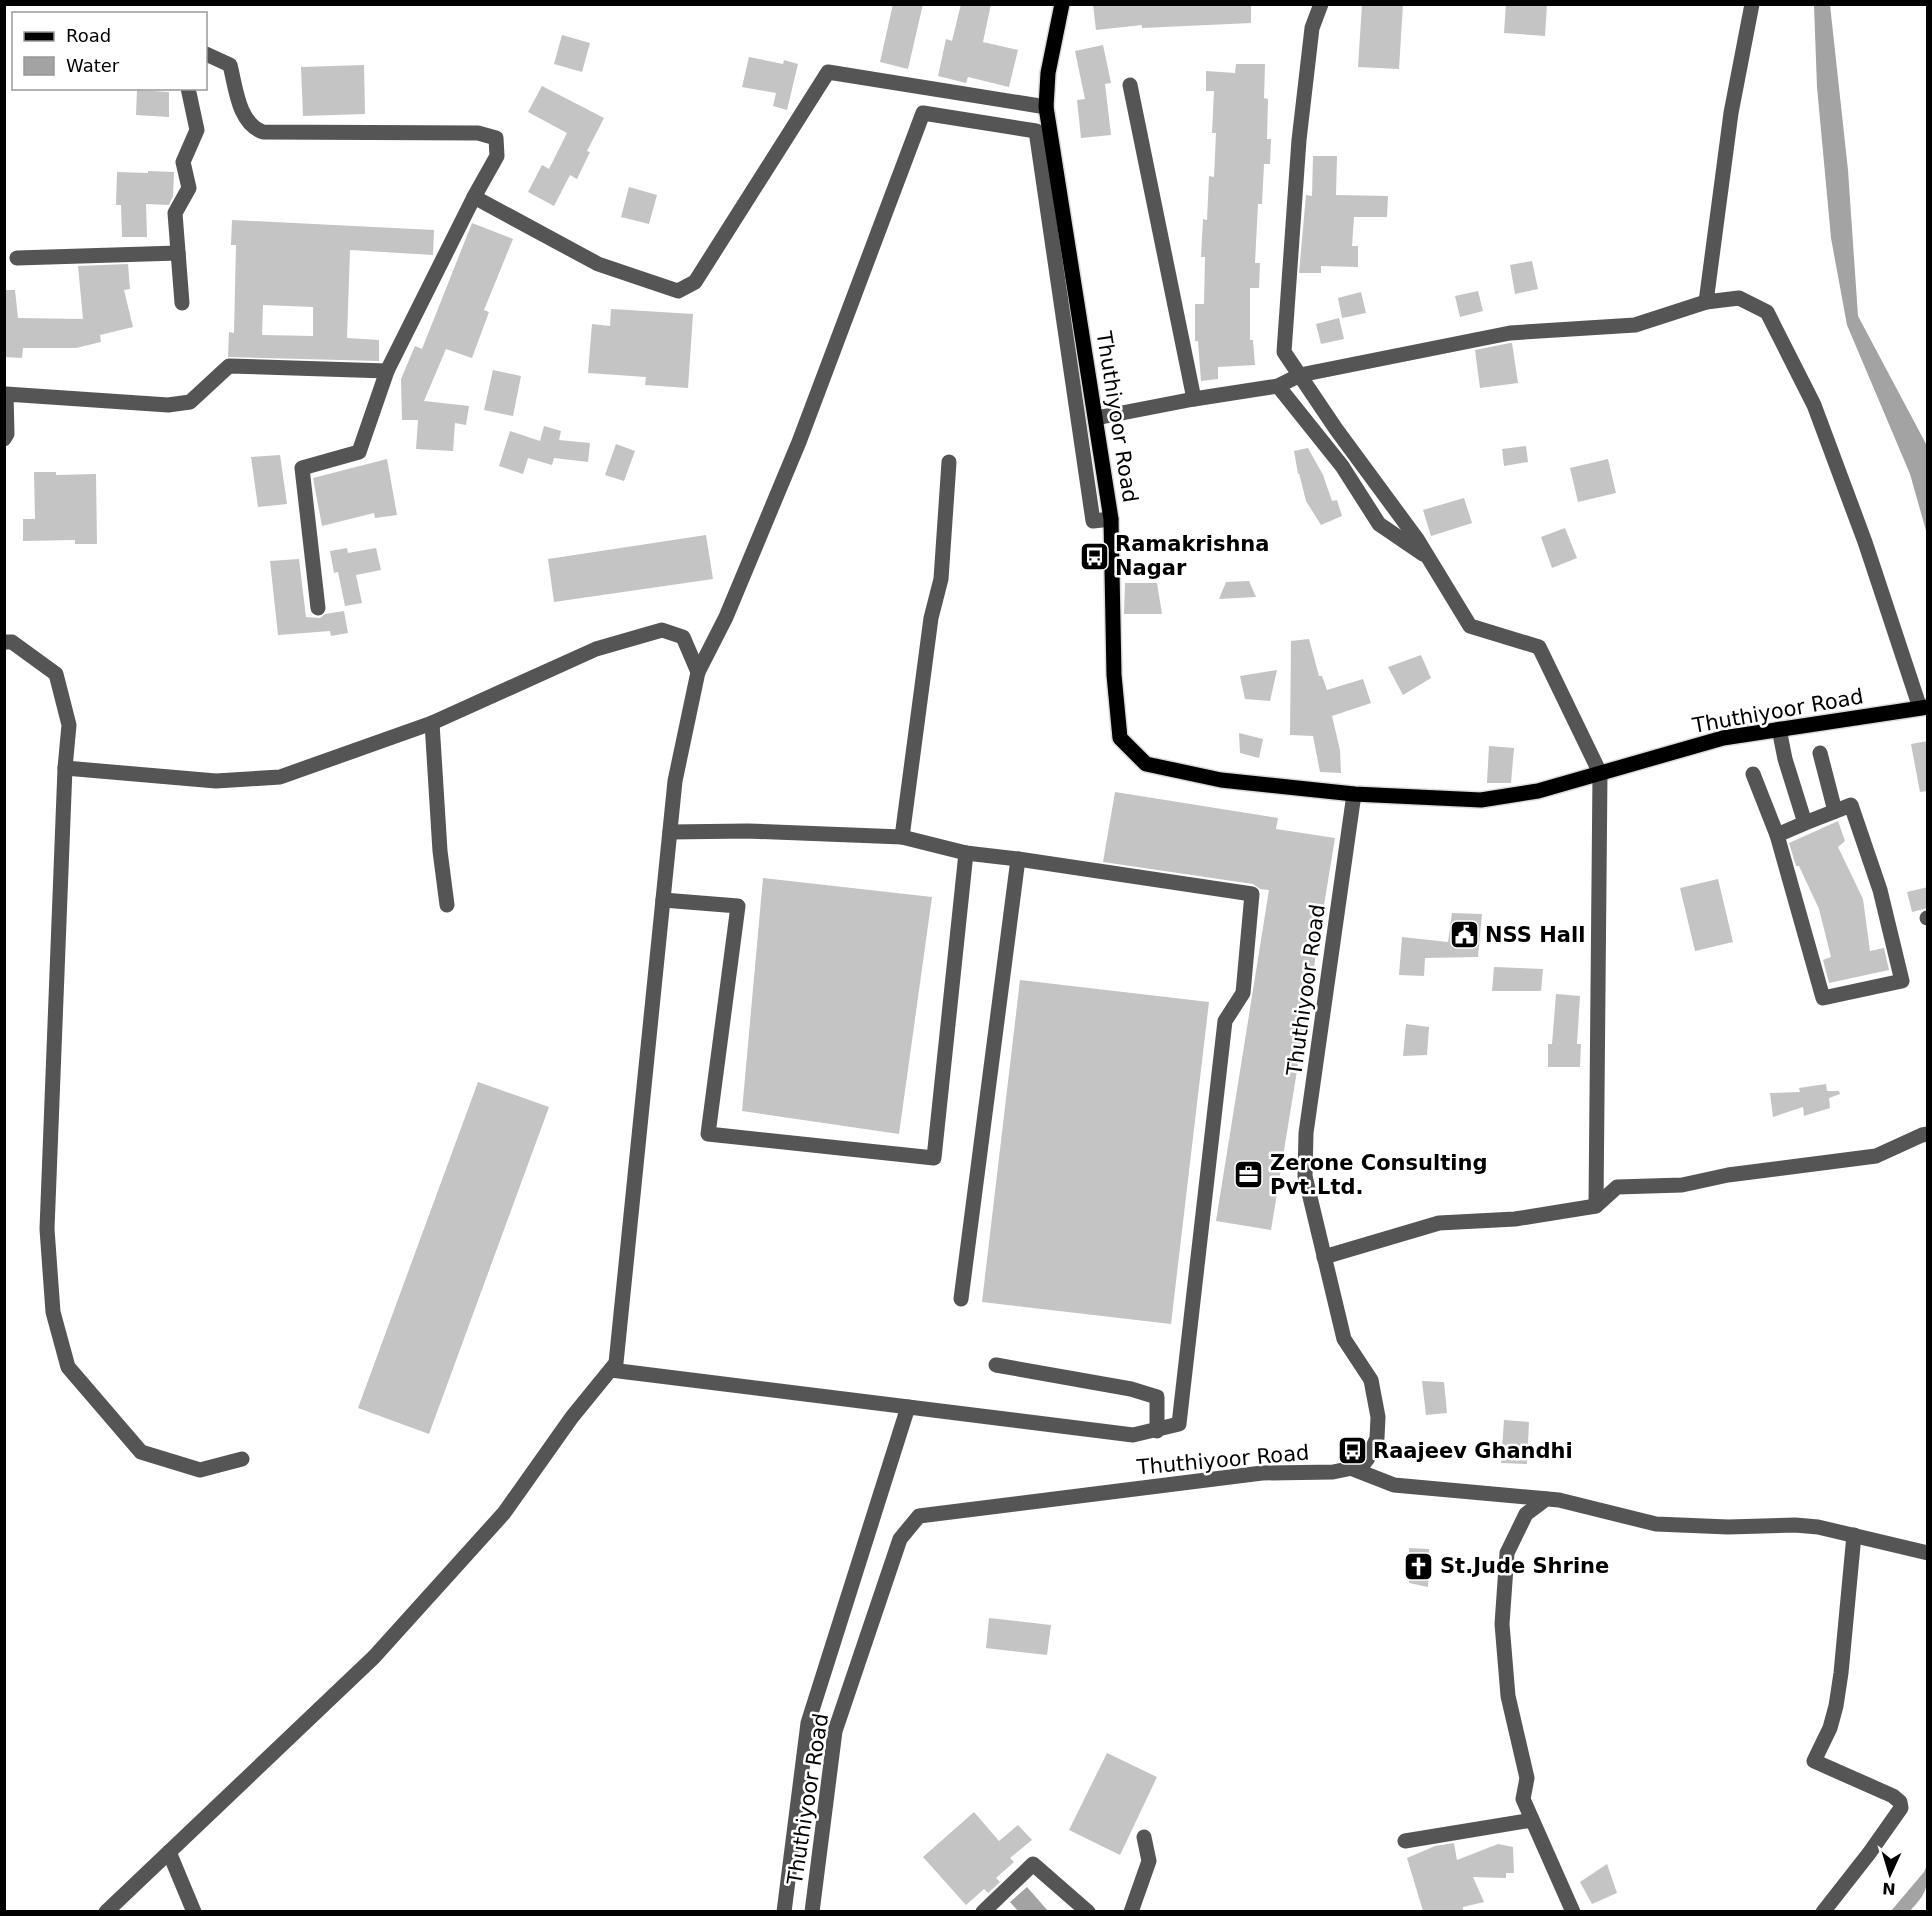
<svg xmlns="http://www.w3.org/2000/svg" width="1932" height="1916" font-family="'DejaVu Sans',sans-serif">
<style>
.water{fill:#a3a3a3}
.building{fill:#c4c4c4;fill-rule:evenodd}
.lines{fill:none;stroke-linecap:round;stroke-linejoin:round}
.major-casing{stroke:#dbdbdb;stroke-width:18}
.minor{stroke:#555;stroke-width:15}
.major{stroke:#000;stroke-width:15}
.labels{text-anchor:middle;stroke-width:5;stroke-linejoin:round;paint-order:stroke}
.street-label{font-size:21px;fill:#000;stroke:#fff}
.poi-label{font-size:21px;font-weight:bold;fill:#000;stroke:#fff;text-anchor:start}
</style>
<rect width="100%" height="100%" fill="#fff"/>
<g class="water">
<polygon points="1814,5 1830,5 1848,170 1858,316 1925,442 1928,449 1927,534 1910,474 1847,325 1831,238 1817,87"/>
<path d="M 1927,1865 C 1928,1890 1926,1893 1910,1911 L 1891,1911 L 1924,1872 Z"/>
<polygon points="1027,1887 1048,1911 1018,1911 1010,1902"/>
</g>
<g class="building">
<polygon points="893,4 923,4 908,69 880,62"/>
<polygon points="961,4 991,4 983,42 1018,50 1009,87 968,77 966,83 938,76 946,39 952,41"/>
<polygon points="1093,4 1251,4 1251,23 1164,27 1142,28 1142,25 1096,30"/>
<polygon points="1362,4 1403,4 1399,69 1358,67"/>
<polygon points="1506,4 1547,4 1545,36 1504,33"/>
<polygon points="562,35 590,43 582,72 554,64"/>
<polygon points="1103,45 1111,83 1105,84 1111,135 1081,138 1077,100 1085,99 1075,51"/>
<polygon points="749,57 783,64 784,60 798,64 787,110 773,106 776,93 742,87"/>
<polygon points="1236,64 1265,64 1264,98 1268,99 1267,139 1271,139 1270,164 1264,164 1262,204 1258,204 1255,263 1260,263 1259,288 1250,288 1250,340 1253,340 1255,365 1218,367 1218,379 1201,381 1198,341 1195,341 1195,304 1204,304 1205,257 1201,257 1203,219 1207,220 1209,176 1214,177 1216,133 1212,133 1214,91 1206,91 1206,71 1235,73"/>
<polygon points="364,65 365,114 303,116 301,67"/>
<polygon points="542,86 604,118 587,151 590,152 577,179 570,175 554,206 528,192 542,165 549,169 567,133 528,112"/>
<polygon points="137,90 169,92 169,117 136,115"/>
<polygon points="1313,156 1337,156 1336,195 1388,196 1387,217 1354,217 1352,246 1358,246 1358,267 1321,266 1321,273 1299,273 1306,195 1312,196"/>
<polygon points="148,171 174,172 173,196 169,205 146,204 147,237 122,237 121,205 116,205 117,172 148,173"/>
<polygon points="629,187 657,195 649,224 621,217"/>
<path d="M 232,220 L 434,230 L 433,255 L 350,250 L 347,338 L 379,340 L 379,361 L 228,357 L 229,332 L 234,333 L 236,245 L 231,245 ZM 263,305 L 313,307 L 313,336 L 262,335 Z"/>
<polygon points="472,223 513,239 484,310 489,312 472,358 446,349 424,401 469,406 466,425 455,423 453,451 416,449 418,420 402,420 401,379 415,346 422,349"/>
<polygon points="1532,261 1538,289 1515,294 1510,265"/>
<polygon points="128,264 130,289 124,290 133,327 100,335 101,342 76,348 23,348 22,358 4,357 4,290 15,290 18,318 83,319 78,266"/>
<polygon points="1478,291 1483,311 1460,317 1455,296"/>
<polygon points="1361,292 1366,313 1342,318 1338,298"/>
<polygon points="611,309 693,314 688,388 645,385 646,377 588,373 592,324 610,326"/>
<polygon points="1339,318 1344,339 1321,344 1316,324"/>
<polygon points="1510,343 1512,343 1518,383 1480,388 1475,350"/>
<polygon points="493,370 521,376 513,416 484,410"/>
<polygon points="544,426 561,431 559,440 590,443 588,462 554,458 552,465 528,458 523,474 499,466 510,431 540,441"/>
<polygon points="616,444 635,451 624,481 605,475"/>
<polygon points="1526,446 1528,462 1504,466 1502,449"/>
<polygon points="1308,448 1323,475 1332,501 1337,500 1342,516 1321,525 1306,501 1299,473 1298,474 1294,451"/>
<polygon points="280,455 287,504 258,507 251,457"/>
<polygon points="387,459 397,515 375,518 374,513 322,526 313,478"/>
<polygon points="1608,459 1616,493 1578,502 1570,468"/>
<polygon points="34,472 56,472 56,475 96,474 97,544 75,544 75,540 23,541 23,519 35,519"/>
<polygon points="1464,498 1472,523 1431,536 1423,510"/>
<polygon points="1565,528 1577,558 1552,568 1541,537"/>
<polygon points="706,535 713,579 554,602 548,559"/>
<polygon points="347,548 348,553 376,548 381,570 356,575 362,603 345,606 338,572 334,573 330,551"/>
<polygon points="299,559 306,617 320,618 325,614 344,611 348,633 331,636 330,631 278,635 270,561"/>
<polygon points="1249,581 1256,597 1219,599 1226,582"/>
<polygon points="1125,583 1157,583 1162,614 1124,614"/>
<polygon points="1309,639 1319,676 1322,676 1327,690 1363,679 1371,703 1332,716 1340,750 1341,773 1320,772 1313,736 1290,735 1291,641"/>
<polygon points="1421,655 1431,678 1403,695 1388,667"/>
<polygon points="1277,670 1270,701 1245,699 1240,676"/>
<polygon points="1239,733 1263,739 1259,758 1240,753"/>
<polygon points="1928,741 1928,791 1920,792 1911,744"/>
<polygon points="1489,746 1514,748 1511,783 1487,783"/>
<polygon points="1115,792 1278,818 1276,829 1335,838 1271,1230 1216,1221 1269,890 1260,889 1253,884 1103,862"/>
<polygon points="1838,821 1845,841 1838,847 1863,899 1870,951 1884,948 1889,970 1829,983 1823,960 1831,957 1819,909 1799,866 1796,866 1789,843"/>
<polygon points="763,878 932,897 899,1134 742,1111"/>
<polygon points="1718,879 1733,942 1695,951 1680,888"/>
<polygon points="1928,887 1928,908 1912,912 1907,892"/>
<polygon points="1452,913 1482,914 1478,957 1425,958 1424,976 1399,975 1402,937 1448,942"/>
<polygon points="1494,967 1543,969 1541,991 1492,991"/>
<polygon points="1020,980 1209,1002 1171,1324 982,1302"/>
<polygon points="1556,994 1580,996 1577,1044 1581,1044 1580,1067 1548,1067 1548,1044 1552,1044"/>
<polygon points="1406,1024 1429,1027 1427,1055 1403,1056"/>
<polygon points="478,1082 549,1107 429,1434 358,1408"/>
<polygon points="1826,1084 1827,1091 1839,1091 1840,1094 1829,1098 1830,1108 1804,1116 1803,1107 1773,1117 1770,1093 1800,1092 1799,1088"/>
<polygon points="1422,1381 1444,1382 1447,1413 1426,1415"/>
<polygon points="1504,1420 1529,1422 1527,1464 1501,1463"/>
<polygon points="1409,1548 1429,1549 1428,1587 1409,1583"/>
<polygon points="989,1618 1051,1625 1047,1655 986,1648"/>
<polygon points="1107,1753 1157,1777 1120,1855 1069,1830"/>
<polygon points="974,1812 999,1841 1018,1825 1032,1840 1010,1858 1014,1862 996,1878 1000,1882 988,1893 984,1889 966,1905 923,1857"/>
<polygon points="1454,1843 1457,1860 1498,1844 1513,1847 1514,1873 1506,1873 1506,1878 1473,1877 1484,1902 1463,1907 1463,1911 1423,1911 1407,1858 1435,1846"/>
<polygon points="1607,1864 1617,1893 1592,1904 1580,1882"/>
</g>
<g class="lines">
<defs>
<polyline id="major" points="1062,4 1048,73 1046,107 1111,519 1114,675 1120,738 1146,764 1221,780 1354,794 1481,800 1538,791 1723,738 1928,707"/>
</defs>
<use href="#major" class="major-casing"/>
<g class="minor">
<polyline points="1321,4 1312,28 1299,140 1284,352 1336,429 1417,539 1470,626 1539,647 1600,773 1596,1206"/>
<polyline points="1752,4 1731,113 1706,302 1739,298 1767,312 1814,405 1865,542 1920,708"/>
<path d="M 206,54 L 230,65 C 236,88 238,123 263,132 L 478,133 L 496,138 L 497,156 L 474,197"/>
<polyline points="1130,85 1194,399"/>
<polyline points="17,258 178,253"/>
<polyline points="182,303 175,213 189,188 183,162 197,130 188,88"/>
<polyline points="1278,386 1342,466 1379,524 1423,554"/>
<polyline points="1096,418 1194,399 1278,386 1300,375 1510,333 1635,325 1706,302"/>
<polyline points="4,439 7,434 6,394 168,405 190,402 229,366 387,371 474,197 598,264 678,291 695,282 828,72 1046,107"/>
<polyline points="318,608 302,468 359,452 387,371"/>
<polyline points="4,642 12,642 56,674 69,725 65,768 216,781 280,777 432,723 596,649 662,630 683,637 698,672 675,781 616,1363 572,1417 504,1513 374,1657 106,1912"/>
<polyline points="698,672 726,617 799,442 923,113 1036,131 1093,521 1111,519"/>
<polyline points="432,723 440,851 447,905"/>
<polyline points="1779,729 1785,759 1805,823 1851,805 1880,890 1902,981 1823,998 1777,835 1805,823"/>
<polyline points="1820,753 1835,811"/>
<polyline points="65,768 47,1229 53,1312 68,1367 141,1452 200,1470 242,1459"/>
<polyline points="1753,774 1777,835"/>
<polyline points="902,837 931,618 941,579 949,462"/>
<polyline points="663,900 738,906 708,1134 934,1158 966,853"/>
<polyline points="1927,918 1928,918"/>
<polyline points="1324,1257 1439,1223 1515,1219 1596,1206 1617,1187 1682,1185 1728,1175 1876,1156 1922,1135 1928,1134"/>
<polyline points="961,1299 1018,859"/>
<polyline points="996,1365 1131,1389 1157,1397 1157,1431"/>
<polyline points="611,1370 1133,1435 1179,1424 1225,1021 1243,993 1252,894 1018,859 966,853 902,837 748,831 670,832"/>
<polyline points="1353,1469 1394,1485 1559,1500 1656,1524 1728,1527 1795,1525 1818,1527 1928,1553"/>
<polyline points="1546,1499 1526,1514 1507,1553 1502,1624 1508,1696 1527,1778 1523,1799 1573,1912"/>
<polyline points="1405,1841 1532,1820"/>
<polyline points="169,1852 194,1912"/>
<polyline points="784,1912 808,1723 908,1407"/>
<polyline points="812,1912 835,1731 900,1539 919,1516 1262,1473 1333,1472 1362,1466 1368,1458 1377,1438 1378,1417 1371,1380 1344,1339 1305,1176 1306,1133 1354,794"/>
<polyline points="983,1912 1033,1864 1088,1912"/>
<polyline points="1131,1912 1149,1861 1144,1837"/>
<polyline points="1823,1912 1870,1852 1901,1808 1900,1802 1893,1796 1814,1761 1830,1728 1836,1706 1841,1673 1854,1535"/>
</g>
<use href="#major" class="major"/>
</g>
<defs>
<symbol id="bus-square" viewBox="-11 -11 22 22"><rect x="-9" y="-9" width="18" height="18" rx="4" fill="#000" stroke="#fff"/><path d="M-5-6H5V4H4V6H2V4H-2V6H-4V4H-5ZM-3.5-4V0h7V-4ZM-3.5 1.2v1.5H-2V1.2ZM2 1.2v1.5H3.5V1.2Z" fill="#fff"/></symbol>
<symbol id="civic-square" viewBox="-11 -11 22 22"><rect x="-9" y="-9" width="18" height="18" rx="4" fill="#000" stroke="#fff"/><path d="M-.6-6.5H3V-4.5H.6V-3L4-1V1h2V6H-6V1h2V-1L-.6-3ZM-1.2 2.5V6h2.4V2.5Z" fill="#fff"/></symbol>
<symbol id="office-square" viewBox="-11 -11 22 22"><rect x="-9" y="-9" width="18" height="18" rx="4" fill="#000" stroke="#fff"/><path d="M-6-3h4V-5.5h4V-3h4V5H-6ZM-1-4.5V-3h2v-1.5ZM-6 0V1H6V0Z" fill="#fff"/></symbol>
<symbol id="church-square" viewBox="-11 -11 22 22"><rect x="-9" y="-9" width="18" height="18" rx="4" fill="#000" stroke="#fff"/><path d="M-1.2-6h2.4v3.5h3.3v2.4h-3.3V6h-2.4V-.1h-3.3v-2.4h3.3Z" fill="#fff"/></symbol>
</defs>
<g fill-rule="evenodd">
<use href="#bus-square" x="1078" y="540" width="33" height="33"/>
<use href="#civic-square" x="1448" y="918" width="33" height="33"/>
<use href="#office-square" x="1232" y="1158" width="33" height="33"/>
<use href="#bus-square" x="1336" y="1434" width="33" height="33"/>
<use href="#church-square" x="1402" y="1550" width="33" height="33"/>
</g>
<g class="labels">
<g class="street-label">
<text transform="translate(1117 417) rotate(81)" y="7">Thuthiyoor Road</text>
<text transform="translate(1778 711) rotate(-10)" y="7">Thuthiyoor Road</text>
<text transform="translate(1306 990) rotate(-82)" y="7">Thuthiyoor Road</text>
<text transform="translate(1223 1460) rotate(-5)" y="7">Thuthiyoor Road</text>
<text transform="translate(808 1799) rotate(-81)" y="7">Thuthiyoor Road</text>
</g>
<g class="poi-label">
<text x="1115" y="551">Ramakrishna<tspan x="1115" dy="24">Nagar</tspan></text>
<text x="1485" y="942">NSS Hall</text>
<text x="1270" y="1170">Zerone Consulting<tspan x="1270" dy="24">Pvt.Ltd.</tspan></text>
<text x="1373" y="1458">Raajeev Ghandhi</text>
<text x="1440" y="1573">St.Jude Shrine</text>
</g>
</g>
<rect width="1932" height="1916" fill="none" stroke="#000000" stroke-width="12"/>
<rect x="12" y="12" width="195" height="78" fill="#ffffff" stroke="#999999" stroke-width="1.5"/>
<rect x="24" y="32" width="30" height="9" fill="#000000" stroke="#999999" stroke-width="1.5"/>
<text x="66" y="42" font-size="18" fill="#000000">Road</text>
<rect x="24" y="57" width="30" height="18" fill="#a3a3a3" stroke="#999999" stroke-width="1.5"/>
<text x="66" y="72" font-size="18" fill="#000000">Water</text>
<g transform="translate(1890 1874) rotate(184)" stroke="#ffffff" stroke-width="4.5" paint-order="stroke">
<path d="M0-4.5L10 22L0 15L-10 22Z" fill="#000000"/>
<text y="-9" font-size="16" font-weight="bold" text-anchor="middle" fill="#000000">N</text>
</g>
</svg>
